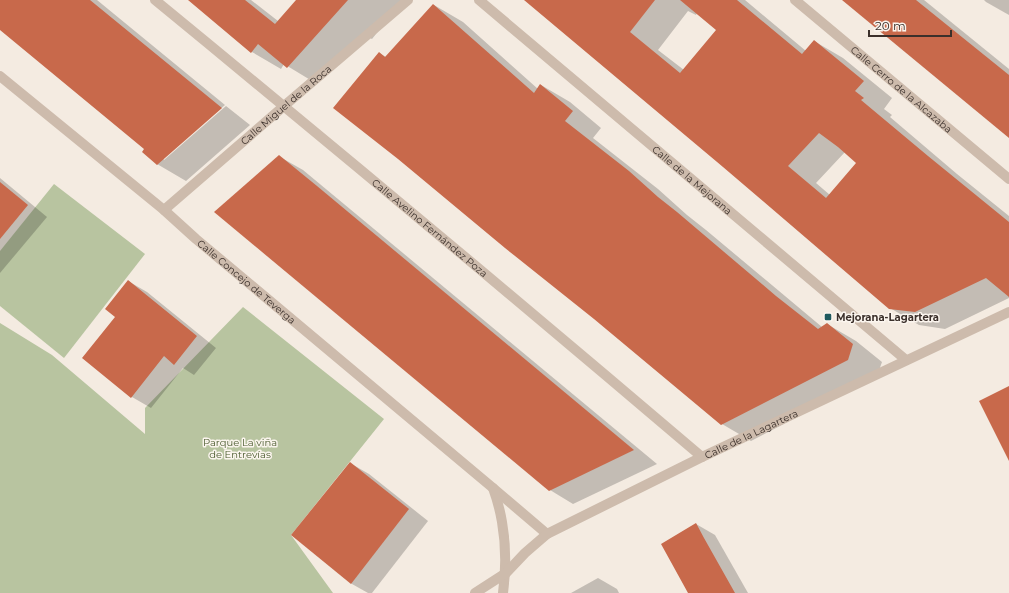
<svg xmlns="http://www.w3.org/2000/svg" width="1009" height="593" font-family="Montserrat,sans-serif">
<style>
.green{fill:#b8c4a0}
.shadow{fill:#0003;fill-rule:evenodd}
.building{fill:#c8694b;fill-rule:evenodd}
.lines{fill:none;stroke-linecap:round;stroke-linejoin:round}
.street{stroke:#cdbbac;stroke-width:10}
.poi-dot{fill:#1f5a5e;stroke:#fbf5ee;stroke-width:1.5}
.labels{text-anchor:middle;stroke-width:3;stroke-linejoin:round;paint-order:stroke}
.street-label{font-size:10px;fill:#3b302b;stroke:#fbf5ee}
.poi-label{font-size:10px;font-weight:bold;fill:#3b302b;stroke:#fbf5ee;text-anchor:start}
.park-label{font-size:10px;fill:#4a5a2e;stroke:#fbf5ee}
</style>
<rect width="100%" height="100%" fill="#f4ebe1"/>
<g class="green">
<polygon points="54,184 145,254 64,358 0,306 0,251"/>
<polygon points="243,307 384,419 291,535 333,593 0,593 0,323 52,355 145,434 145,408"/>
</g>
<g class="shadow">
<polygon points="0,0 97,0 225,105 163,158 164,160 226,106 250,125 186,181 157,164 146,149 0,28"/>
<polygon points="205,0 251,0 278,21 297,0 403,0 372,39 362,34 317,84 284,64 281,69 252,52 199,8"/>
<path d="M 526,0 L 745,0 L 806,51 L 814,41 L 843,58 L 892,98 L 884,109 L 892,115 L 890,117 L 957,174 L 1009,216 L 1009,298 L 945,329 L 919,325 L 890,308 L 724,166 ZM 688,11 L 696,15 L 697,13 L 718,30 L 684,70 L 658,50 ZM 845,152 L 857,163 L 830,195 L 816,183 Z"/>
<polygon points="844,0 924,0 1009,69 1009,137"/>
<polygon points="984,0 1009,0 1009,15 986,2"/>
<polygon points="434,5 463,22 538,89 541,85 570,102 601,128 593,138 658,189 687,215 706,230 822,327 827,324 856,341 882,362 877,376 751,441 722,424 379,53 386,57"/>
<polygon points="280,157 303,170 657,464 573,504 550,490"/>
<polygon points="0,178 47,217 0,273"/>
<polygon points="128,281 147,292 216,348 194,375 183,368 151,408 132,397 117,317"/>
<polygon points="350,463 369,474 428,521 372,593 368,593 352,584 292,535"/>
<polygon points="696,524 715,535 748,593 689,593"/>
<polygon points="598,578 617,589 619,593 571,593"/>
</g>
<g class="building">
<polygon points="0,0 90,0 222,108 157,165 142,152 144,149 0,30"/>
<polygon points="188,0 245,0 275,24 296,0 348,0 287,68 258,44 251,53"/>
<path d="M 524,0 L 655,0 L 630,32 L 680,73 L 716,30 L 680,0 L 737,0 L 802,54 L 814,40 L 864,81 L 855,91 L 864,98 L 861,100 L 928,156 L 1009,222 L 1009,297 L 986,278 L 915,312 L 889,309 L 723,167 ZM 819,133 L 838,147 L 856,163 L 826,198 L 788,166 Z"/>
<polygon points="842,0 916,0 1009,75 1009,138"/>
<polygon points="433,4 534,93 540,84 573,111 565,121 629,171 658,197 677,212 776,296 818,329 827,323 853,344 848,360 721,425 594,319 505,248 398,159 333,108 379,52 385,57"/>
<polygon points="279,155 317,186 634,450 549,491 214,212"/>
<polygon points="0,182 28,205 0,239"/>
<polygon points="128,280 197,336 174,365 164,356 131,398 82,358 115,317 105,309"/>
<polygon points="1009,386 1009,461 979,401"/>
<polygon points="350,462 409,509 351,584 291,535"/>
<polygon points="696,523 704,538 735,593 688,593 661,544"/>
</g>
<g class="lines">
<g class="street">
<path id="s1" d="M 155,0 C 339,151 521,303 702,457"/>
<path id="s2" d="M 479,0 L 906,360"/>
<path id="s3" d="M 795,0 L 1009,179"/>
<path id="s4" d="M 0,76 L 164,210 L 196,239 L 493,488 L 547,534"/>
<path id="s5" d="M 164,210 L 284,106 L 408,0"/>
<path d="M 493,488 C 497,499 500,510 502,522 C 506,545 506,570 503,593"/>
<path id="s6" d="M 475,593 L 506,573 L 525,553 L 547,534 L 702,457 L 1009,312"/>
</g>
</g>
<rect class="poi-dot" x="824" y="313" width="8" height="8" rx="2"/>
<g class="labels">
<g class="street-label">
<text dy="4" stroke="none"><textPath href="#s3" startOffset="139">Calle Cerro de la Alcazaba</textPath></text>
<text dy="4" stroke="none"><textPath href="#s5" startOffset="161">Calle Miguel de la Roca</textPath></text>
<text dy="4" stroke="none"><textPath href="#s2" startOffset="279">Calle de la Mejorana</textPath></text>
<text dy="4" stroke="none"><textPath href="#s1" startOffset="357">Calle Avelino Fernández Poza</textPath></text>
<text dy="4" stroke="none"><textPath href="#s4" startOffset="321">Calle Concejo de Teverga</textPath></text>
<text dy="4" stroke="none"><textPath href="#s6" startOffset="321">Calle de la Lagartera</textPath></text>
</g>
<g class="poi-label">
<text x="836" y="321">Mejorana-Lagartera</text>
</g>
<g class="park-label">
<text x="240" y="446">Parque La viña<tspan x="240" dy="12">de Entrevías</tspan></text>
</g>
</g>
<path d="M869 30v6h82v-6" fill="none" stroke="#3b302b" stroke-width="2"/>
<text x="875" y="30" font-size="12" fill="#3b302b" stroke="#fbf5ee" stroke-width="3" paint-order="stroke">20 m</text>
</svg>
